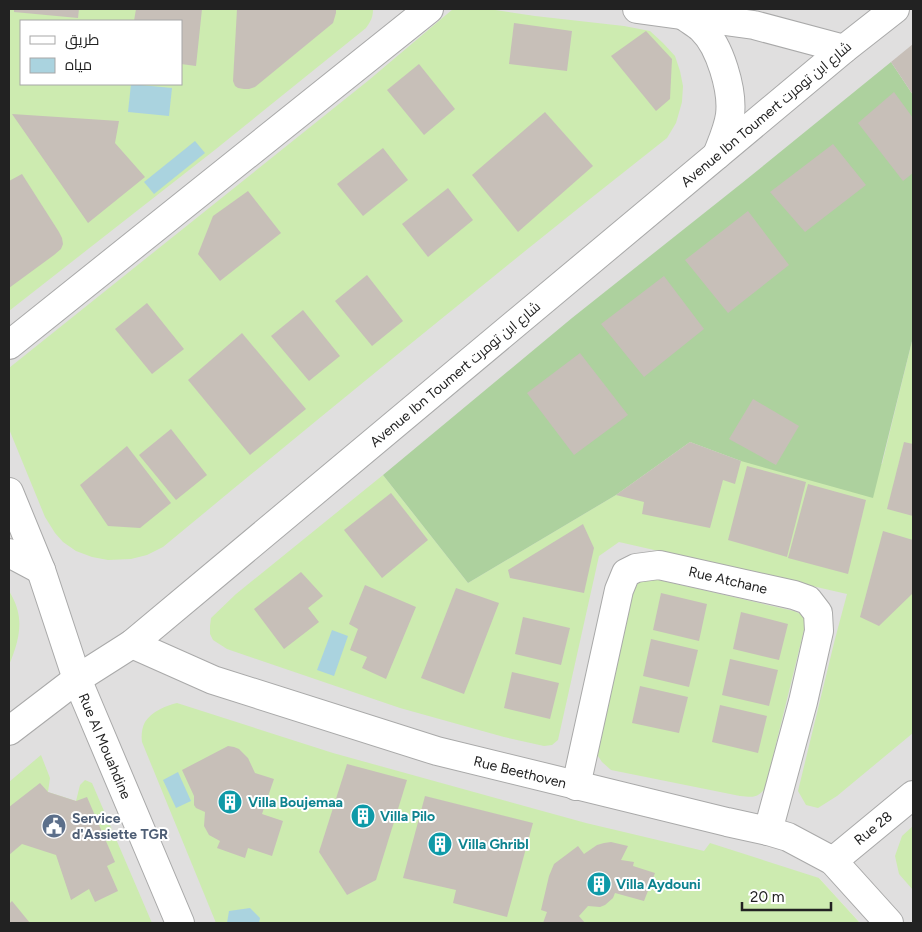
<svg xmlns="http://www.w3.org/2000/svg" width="922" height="932" font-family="Figtree,Cairo,sans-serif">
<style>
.residential{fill:#e0dfdf;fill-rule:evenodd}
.grass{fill:#cdebb0;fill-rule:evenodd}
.forest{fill:#add19e}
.water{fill:#aad3df}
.building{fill:#c7bfb8}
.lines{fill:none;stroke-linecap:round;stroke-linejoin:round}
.minor-casing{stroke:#a9a9a9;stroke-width:30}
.minor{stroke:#fff;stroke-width:28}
.labels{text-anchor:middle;stroke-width:4;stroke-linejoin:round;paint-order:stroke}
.street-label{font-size:14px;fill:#222;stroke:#fff}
.culture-label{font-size:14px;font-weight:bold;fill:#0d838f;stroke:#fff;text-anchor:start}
.service-label{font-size:14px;font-weight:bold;fill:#4e5e75;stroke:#fff;text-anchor:start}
</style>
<rect width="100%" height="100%" fill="#f2efe9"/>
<path class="residential" d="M 9,9 L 913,9 L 913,923 L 860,923 L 819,878 L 656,923 L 9,923 ZM 21,21 L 181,21 L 181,84 L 21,84 Z"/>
<g class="grass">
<path d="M 9,9 L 373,9 C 373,17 371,21 366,28 L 216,149 L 9,311 ZM 21,21 L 181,21 L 181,84 L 21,84 Z"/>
<path d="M 453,9 L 489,9 L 535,16 L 624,26 L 650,31 L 663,43 L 675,56 L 680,71 L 683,86 L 682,102 L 676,123 L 667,138 C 497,272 330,409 163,547 L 147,555 L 131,559 L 108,560 L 92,557 L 76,551 L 63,542 L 55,533 L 45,517 L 9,429 L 9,368 L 369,80 Z"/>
<polygon points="913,337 913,733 837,796 818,808 806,805 798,791 835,639 847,594 619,542 599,556 560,731 558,740 552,745 544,746 504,737 400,708 227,649 213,640 210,634 210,626 211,618 236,594 383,475 468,583 616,495 690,442 741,461 882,464"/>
<path d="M 655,579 L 794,611 C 803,615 806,616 805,626 L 765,789 C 756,799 752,797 740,796 L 611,770 L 602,762 L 596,753 L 631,589 L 637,582 Z"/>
<path d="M 9,591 C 14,599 18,608 19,618 C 21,633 15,651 9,665 Z"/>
<path d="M 177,703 L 333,753 L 586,823 L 704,851 L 710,843 L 819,878 L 860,923 L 216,923 L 142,742 C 141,736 142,727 145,722 C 151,712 167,705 177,703 Z"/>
<polygon points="41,755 50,778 48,792 76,801 80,785 85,780 92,783 152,923 9,923 9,782"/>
<polygon points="913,826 913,890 899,874 895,856 902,836"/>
</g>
<polygon class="forest" points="891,62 913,95 913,337 873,498 741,461 690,442 616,495 468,583 383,475 572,318 742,183"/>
<g class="water">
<polygon points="131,84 172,88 169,116 128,112"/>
<polygon points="195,141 205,153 154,194 144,182"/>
<polygon points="332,630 348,636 334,676 317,670"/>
<polygon points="178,772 191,801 176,808 163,780"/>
<polygon points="250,908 260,918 259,923 227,923 229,911"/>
</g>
<g class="building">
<polygon points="14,9 79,9 78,18 14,12"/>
<polygon points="136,9 202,9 196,66 181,64 181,21 134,21"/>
<polygon points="237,9 336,9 336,13 333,23 255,87 249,89 244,89 238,88 235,86 233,81"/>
<polygon points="514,23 572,31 567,71 509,64"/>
<polygon points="646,31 672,59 670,99 656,111 611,56"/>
<polygon points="913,44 913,95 891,62"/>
<polygon points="419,64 455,109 424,135 387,90"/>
<polygon points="894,92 913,118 913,173 903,181 858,123"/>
<polygon points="545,112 593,166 518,232 472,175"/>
<polygon points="12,114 119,121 115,143 145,177 88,223"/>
<polygon points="833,144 866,185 805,232 770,192"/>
<polygon points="383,148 408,180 363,216 337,184"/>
<polygon points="22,174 59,232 62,238 63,244 61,249 54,255 9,288 9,181"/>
<polygon points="448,188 473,220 428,257 402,224"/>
<polygon points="248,191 281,233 220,281 198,254 213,216"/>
<polygon points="748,211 789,265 728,313 685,260"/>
<polygon points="367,275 403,321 372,346 335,301"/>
<polygon points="664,276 704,329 644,377 601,324"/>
<polygon points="147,303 184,349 152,374 115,329"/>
<polygon points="303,310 340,356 309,381 271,336"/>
<polygon points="242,333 306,409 250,455 188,380"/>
<polygon points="580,353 628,415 574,455 527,393"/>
<polygon points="753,399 799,426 776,465 729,439"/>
<polygon points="171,429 207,475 176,500 139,455"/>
<polygon points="690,442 741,461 735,484 723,480 710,528 642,514 644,502 616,495"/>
<polygon points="904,442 913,444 913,516 887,509"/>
<polygon points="127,446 171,503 140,528 108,526 80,485"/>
<polygon points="747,466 806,482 787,557 728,540"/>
<polygon points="808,484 866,500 848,574 788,558"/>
<polygon points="391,493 428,540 382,578 344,530"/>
<polygon points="583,524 594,548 584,593 510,578 508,570"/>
<polygon points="883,531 913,540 913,593 879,626 860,617"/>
<polygon points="301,572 323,596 308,608 319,622 284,649 254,609"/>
<polygon points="365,585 416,607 386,679 362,668 367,657 350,650 358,629 349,624"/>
<polygon points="456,588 499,603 464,694 421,678"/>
<polygon points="661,593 707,604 699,641 653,630"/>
<polygon points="741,612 788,624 779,660 733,649"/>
<polygon points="523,617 570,628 561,665 515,654"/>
<polygon points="651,639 698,650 689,687 643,676"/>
<polygon points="730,659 778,670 769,706 722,695"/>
<polygon points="512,672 559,683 550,719 504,708"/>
<polygon points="640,686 688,697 679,733 632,723"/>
<polygon points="720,705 767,716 758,753 712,742"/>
<polygon points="228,746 234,747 239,749 248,758 255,773 274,779 262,814 283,821 272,856 248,848 245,858 217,848 220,841 209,835 204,826 205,812 196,808 194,805 194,796 182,770"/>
<polygon points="347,764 407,780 376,880 347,895 319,852"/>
<polygon points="40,783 48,792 76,801 87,797 115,862 107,866 118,891 95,902 89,889 71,900 56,855 22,844 9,855 9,807"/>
<polygon points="425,796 533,823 507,917 453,903 456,890 403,878"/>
<polygon points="611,842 628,846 621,860 634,862 633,866 655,873 644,901 615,893 613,898 605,905 600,907 588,906 579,916 585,923 543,923 547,912 541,910 549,876 554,864 578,846 584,854 597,845 604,843"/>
<polygon points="12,901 30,923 9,923 9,904"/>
</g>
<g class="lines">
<defs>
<g id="minor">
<polyline points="637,9 754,25 844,49"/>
<path d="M 683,15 C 689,20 697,24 702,29 C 720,46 733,90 730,115 C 728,129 722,142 717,155"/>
<polyline points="9,345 429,9"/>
<polyline points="9,492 41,570 77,679 180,923"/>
<polyline points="9,553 41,570"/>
<polyline points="132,644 213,680 437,751 727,822 768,831 788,837 833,861 889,923"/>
<polyline points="9,731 77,679 132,644 844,49 895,9"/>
<polyline points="576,786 619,590 626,573 636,568 659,565 794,595 808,600 818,613 819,631 803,702 768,831"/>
<polyline points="833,861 913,795"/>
</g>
</defs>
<use href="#minor" class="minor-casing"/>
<use href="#minor" class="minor"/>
</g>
<defs>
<symbol id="building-disc" viewBox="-11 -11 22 22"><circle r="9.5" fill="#0f9aa8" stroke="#fff"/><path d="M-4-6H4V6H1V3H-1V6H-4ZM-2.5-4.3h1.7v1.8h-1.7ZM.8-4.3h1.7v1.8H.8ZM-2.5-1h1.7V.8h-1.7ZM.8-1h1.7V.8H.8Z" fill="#fff"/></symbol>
<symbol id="civic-disc" viewBox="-11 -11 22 22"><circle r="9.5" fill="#5c6f8a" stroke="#fff"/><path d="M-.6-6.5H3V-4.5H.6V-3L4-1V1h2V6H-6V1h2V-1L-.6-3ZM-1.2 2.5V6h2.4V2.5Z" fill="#fff"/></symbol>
</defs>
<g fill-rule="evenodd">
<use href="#building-disc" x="216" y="788" width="28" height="28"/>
<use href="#building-disc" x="349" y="802" width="28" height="28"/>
<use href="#civic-disc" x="40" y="812" width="28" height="28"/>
<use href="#building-disc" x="426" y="830" width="28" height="28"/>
<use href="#building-disc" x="585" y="870" width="28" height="28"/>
</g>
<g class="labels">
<g class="street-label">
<text transform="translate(766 114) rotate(-40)" y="5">Avenue Ibn Toumert شارع ابن تومرت</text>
<text transform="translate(455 374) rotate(-40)" y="5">Avenue Ibn Toumert شارع ابن تومرت</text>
<text transform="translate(728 580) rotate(13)" y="5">Rue Atchane</text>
<text transform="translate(105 746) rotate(67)" y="5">Rue Al Mouahdine</text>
<text transform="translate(520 772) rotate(14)" y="5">Rue Beethoven</text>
<text transform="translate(873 828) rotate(-39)" y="5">Rue 28</text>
</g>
<g class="culture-label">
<text x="248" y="807">Villa Boujemaa</text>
<text x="380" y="821">Villa Pilo</text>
<text x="458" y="849">Villa Ghribl</text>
<text x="616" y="889">Villa Aydouni</text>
</g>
<g class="service-label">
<text x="72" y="823">Service<tspan x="72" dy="16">d'Assiette TGR</tspan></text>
</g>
</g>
<rect width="922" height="932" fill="none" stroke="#222222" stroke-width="20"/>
<rect x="20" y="20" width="162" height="65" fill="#ffffff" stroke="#a7a7a7"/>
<rect x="30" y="36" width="25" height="8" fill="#ffffff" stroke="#a7a7a7"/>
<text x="65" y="45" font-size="15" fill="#222222">طريق</text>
<rect x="30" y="58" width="25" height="15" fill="#aad3df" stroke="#a7a7a7"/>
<text x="65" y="70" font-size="15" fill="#222222">مياه</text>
<path d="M742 902v8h89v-8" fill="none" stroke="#222222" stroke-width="2.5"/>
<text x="750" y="902" font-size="15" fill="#222222" stroke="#ffffff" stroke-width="4" paint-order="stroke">20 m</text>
</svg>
